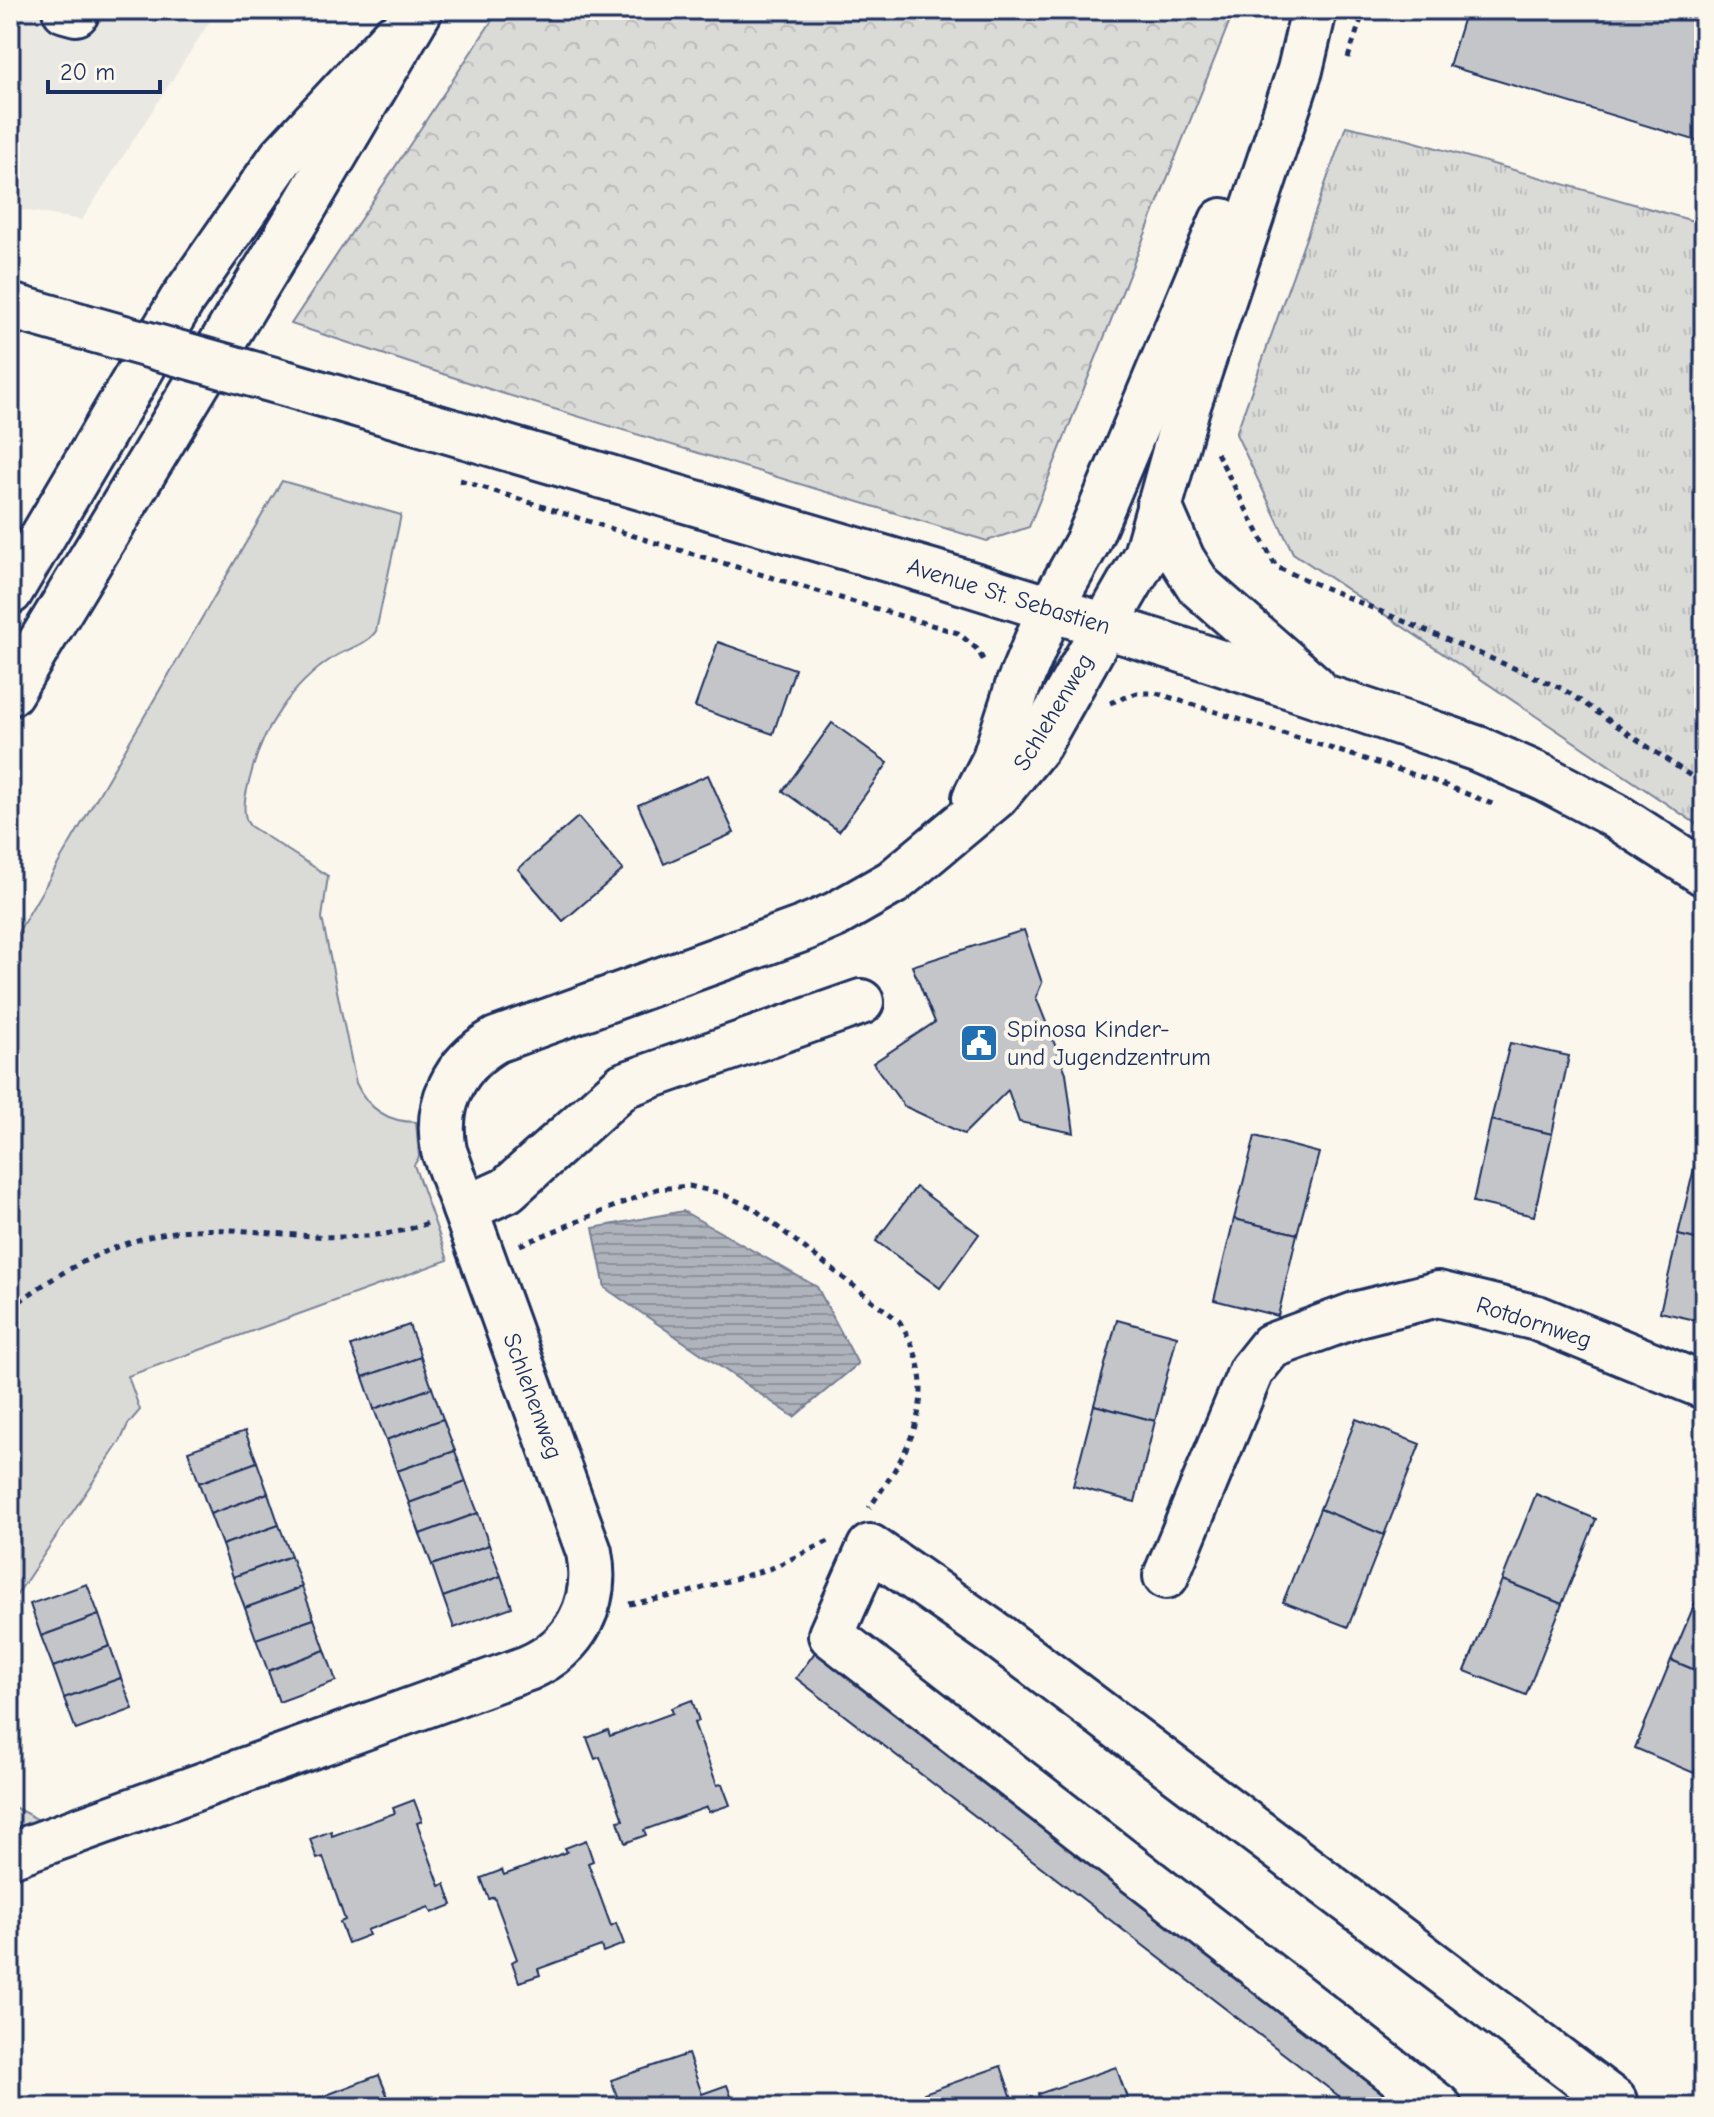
<svg xmlns="http://www.w3.org/2000/svg" width="1714" height="2117" font-family="'Comic Neue',sans-serif">
<style>
.built{fill:#eae8e2}
.grass{fill:url(#grass-tufts);stroke:#7a849a;stroke-width:2}
.forest{fill:url(#forest-crowns);stroke:#7a849a;stroke-width:2}
.green{fill:#dadad7;stroke:#7a849a;stroke-width:2}
.water{fill:url(#water-rules);stroke:#747e96;stroke-width:2}
.building{fill:#c3c5c9;stroke:#1b2f5e;stroke-width:2}
.lines{fill:none;stroke-linecap:round;stroke-linejoin:round}
.minor-casing{stroke:#1b2f5e;stroke-width:50}
.major-casing{stroke:#1b2f5e;stroke-width:50}
.highway-casing{stroke:#1b2f5e;stroke-width:50}
.path{stroke:#1b2f5e;stroke-width:5;stroke-dasharray:6 6;stroke-linecap:butt}
.minor{stroke:#fbf7ec;stroke-width:44}
.major{stroke:#fbf7ec;stroke-width:44}
.highway{stroke:#fbf7ec;stroke-width:44}
.major-bridge-casing{stroke:#1b2f5e;stroke-width:50;stroke-linecap:butt}
.major-bridge{stroke:#fbf7ec;stroke-width:44}
.labels{text-anchor:middle;stroke-width:8;stroke-linejoin:round;paint-order:stroke}
.street-label{font-size:24px;fill:#1b2f5e;stroke:#fbf7ec}
.poi-label{font-size:24px;fill:#1b2f5e;stroke:#fbf7ec;text-anchor:start}
</style>
<defs>
<pattern id="grass-tufts" width="24" height="20" patternUnits="userSpaceOnUse" patternTransform="scale(2)"><rect width="24" height="20" fill="#dadad7"/><path d="M3 7l-1-3M5 7V3M7 7l1-3M15 17l-1-3M17 17v-4M19 17l1-3" fill="none" stroke="#babbbb"/></pattern>
<pattern id="forest-crowns" width="20" height="18" patternUnits="userSpaceOnUse" patternTransform="scale(2)"><rect width="20" height="18" fill="#dadad7"/><path d="M2 6a3 3 0 1 1 6 0M12 15a3 3 0 1 1 6 0" fill="none" stroke="#babbbb"/></pattern>
<pattern id="water-rules" width="6" height="5" patternUnits="userSpaceOnUse" patternTransform="scale(2)"><rect width="6" height="5" fill="#afb3bb"/><path d="M0 2.5h6" fill="none" stroke="#8e929b"/></pattern>
</defs>
<rect width="100%" height="100%" fill="#fbf7ec"/>
<filter id="ink" filterUnits="userSpaceOnUse"><feTurbulence type="fractalNoise" baseFrequency=".0125" numOctaves="2"/><feDisplacementMap in="SourceGraphic" scale="16" xChannelSelector="R" yChannelSelector="G"/><feConvolveMatrix kernelMatrix="1 2 1 2 8 2 1 2 1" color-interpolation-filters="sRGB"/></filter>
<g filter="url(#ink)">
<polygon class="built" points="10,10 217,10 82,220 10,208"/>
<polygon class="grass" points="1346,126 1405,139 1704,224 1704,829 1293,553 1236,434"/>
<polygon class="forest" points="499,10 1234,10 1029,527 987,541 498,392 291,324"/>
<g class="green">
<path d="M 282,481 L 401,515 L 376,631 C 368,644 347,649 334,657 C 291,685 262,729 250,778 C 246,792 240,814 250,826 L 328,876 L 322,918 L 356,1083 C 368,1109 387,1122 416,1122 L 419,1157 L 414,1165 L 448,1260 L 128,1376 L 140,1410 L 128,1424 L 121,1440 L 10,1605 L 10,946 Z"/>
<polygon points="10,1805 41,1821 10,1832"/>
</g>
<polygon class="water" points="683,1211 817,1287 858,1364 794,1417 605,1288 593,1228"/>
<g class="building">
<polygon points="1466,10 1704,10 1704,143 1449,66"/>
<polygon points="718,642 795,669 773,734 695,707"/>
<polygon points="832,723 888,763 839,831 783,791"/>
<polygon points="708,775 734,833 664,864 638,805"/>
<polygon points="578,817 623,870 563,921 518,869"/>
<polygon points="1024,930 1042,983 1036,997 1066,1073 1074,1133 1019,1122 1008,1090 964,1134 904,1106 873,1063 935,1022 912,966"/>
<polygon points="1510,1043 1569,1056 1552,1134 1491,1120"/>
<polygon points="1491,1120 1552,1134 1534,1216 1473,1202"/>
<polygon points="1255,1136 1319,1153 1297,1234 1234,1219"/>
<polygon points="1698,1152 1704,1153 1704,1241 1678,1235"/>
<polygon points="916,1187 979,1234 940,1288 876,1241"/>
<polygon points="1234,1219 1297,1234 1278,1316 1214,1300"/>
<polygon points="1678,1235 1704,1241 1704,1322 1660,1312"/>
<polygon points="1117,1320 1177,1336 1155,1421 1094,1405"/>
<polygon points="409,1325 421,1357 363,1377 351,1346"/>
<polygon points="421,1357 432,1388 374,1409 363,1377"/>
<polygon points="432,1388 443,1419 386,1440 374,1409"/>
<polygon points="1094,1405 1155,1421 1135,1502 1073,1486"/>
<polygon points="443,1419 455,1451 397,1471 386,1440"/>
<polygon points="1356,1419 1420,1444 1384,1535 1320,1509"/>
<polygon points="245,1431 257,1462 199,1483 188,1451"/>
<polygon points="455,1451 466,1482 409,1503 397,1471"/>
<polygon points="257,1462 268,1493 210,1514 199,1483"/>
<polygon points="466,1482 478,1513 420,1534 409,1503"/>
<polygon points="268,1493 279,1525 222,1545 210,1514"/>
<polygon points="1536,1494 1596,1519 1562,1604 1502,1580"/>
<polygon points="1320,1509 1384,1535 1348,1627 1283,1602"/>
<polygon points="478,1513 489,1545 432,1565 420,1534"/>
<polygon points="279,1525 291,1556 233,1577 222,1545"/>
<polygon points="489,1545 501,1576 443,1597 432,1565"/>
<polygon points="291,1556 302,1587 245,1608 233,1577"/>
<polygon points="501,1576 512,1607 454,1628 443,1597"/>
<polygon points="1502,1580 1562,1604 1526,1695 1465,1671"/>
<polygon points="1704,1582 1704,1674 1671,1660"/>
<polygon points="87,1584 99,1615 41,1636 30,1604"/>
<polygon points="302,1587 314,1619 256,1639 245,1608"/>
<polygon points="99,1615 110,1646 53,1667 41,1636"/>
<polygon points="314,1619 325,1650 268,1671 256,1639"/>
<polygon points="110,1646 121,1678 64,1698 53,1667"/>
<polygon points="325,1650 336,1681 279,1702 268,1671"/>
<polygon points="816,1651 1407,2107 1353,2107 796,1678"/>
<polygon points="1671,1660 1704,1674 1704,1750 1694,1773 1635,1748"/>
<polygon points="121,1678 133,1709 76,1730 64,1698"/>
<polygon points="692,1700 699,1721 694,1723 717,1785 722,1784 730,1805 709,1812 707,1807 644,1830 646,1835 625,1843 618,1821 623,1820 600,1757 595,1759 587,1738 608,1730 610,1736 673,1713 671,1708"/>
<polygon points="414,1800 422,1821 417,1823 440,1886 445,1884 452,1905 432,1913 429,1907 367,1930 369,1935 348,1943 340,1922 345,1920 323,1857 317,1859 310,1839 331,1831 332,1836 395,1813 393,1808"/>
<polygon points="586,1840 593,1861 588,1863 611,1926 616,1923 624,1944 603,1952 601,1946 538,1969 540,1975 519,1982 512,1962 517,1959 494,1897 489,1899 481,1878 502,1870 504,1875 567,1852 565,1848"/>
<polygon points="688,2054 702,2094 727,2085 735,2107 621,2107 611,2080"/>
<polygon points="1001,2066 1015,2107 929,2107 924,2093"/>
<polygon points="1116,2067 1130,2106 1156,2098 1159,2107 1038,2107 1042,2106 1038,2094"/>
<polygon points="379,2075 392,2107 295,2107"/>
</g>
<g class="lines">
<defs>
<g id="minor">
<polyline points="65,10 76,13 77,10"/>
<polyline points="975,798 994,761 1018,686 1050,609"/>
<polyline points="465,1209 507,1190 624,1085 861,1002"/>
<polyline points="1166,1576 1251,1371 1271,1346 1358,1314 1438,1294 1537,1318 1704,1386"/>
<path d="M 10,1855 L 528,1668 C 576,1647 599,1603 589,1552 L 444,1151 C 435,1104 454,1064 496,1040 L 805,928 L 835,915 L 893,882 L 996,796 L 1038,745 L 1105,626"/>
<polyline points="1439,2107 831,1635 870,1547 999,1637 1614,2101 1612,2107"/>
</g>
<g id="major">
<polyline points="10,306 81,326"/>
<polyline points="288,384 935,573 1173,647 1420,729 1478,749 1544,778 1614,815 1704,873"/>
<polyline points="1159,506 1182,559 1199,586 1313,686"/>
<polyline points="10,592 182,300 281,158 393,37"/>
<polyline points="1050,609 1087,543 1222,221"/>
<polyline points="1105,626 1146,555 1187,408 1300,70 1314,10"/>
</g>
<polyline id="highway" points="10,693 303,209 420,10"/>
</defs>
<use href="#minor" class="minor-casing"/>
<use href="#major" class="major-casing"/>
<use href="#highway" class="highway-casing"/>
<g class="path">
<polyline points="1348,58 1364,10"/>
<polyline points="1217,453 1276,567 1563,689 1704,785"/>
<polyline points="460,480 656,543 958,633 977,649 985,663"/>
<polyline points="1110,703 1137,693 1156,693 1434,781 1495,805"/>
<path d="M 520,1245 L 657,1189 L 689,1186 L 720,1193 L 753,1208 L 899,1321 C 944,1389 913,1448 869,1508"/>
<path d="M 10,1309 C 60,1269 127,1234 192,1230 C 272,1226 350,1252 428,1223"/>
<polyline points="629,1604 679,1595 772,1568 829,1541"/>
</g>
<use href="#minor" class="minor"/>
<use href="#major" class="major"/>
<use href="#highway" class="highway"/>
<defs>
<polyline id="major-bridge" points="81,326 288,384"/>
</defs>
<use href="#major-bridge" class="major-bridge-casing"/>
<use href="#major-bridge" class="major-bridge"/>
</g>
</g>
<defs>
<symbol id="civic-square" viewBox="-11 -11 22 22"><rect x="-9" y="-9" width="18" height="18" rx="4" fill="#1f6fb2" stroke="#fbf7ec"/><path d="M-.6-6.5H3V-4.5H.6V-3L4-1V1h2V6H-6V1h2V-1L-.6-3ZM-1.2 2.5V6h2.4V2.5Z" fill="#fff"/></symbol>
</defs>
<g fill-rule="evenodd">
<use href="#civic-square" x="957" y="1021" width="44" height="44"/>
</g>
<g class="labels">
<g class="street-label">
<text transform="translate(1009 596) rotate(17)" y="8">Avenue St. Sebastien</text>
<text transform="translate(1053 712) rotate(-59)" y="8">Schlehenweg</text>
<text transform="translate(1534 1322) rotate(18)" y="8">Rotdornweg</text>
<text transform="translate(533 1396) rotate(70)" y="8">Schlehenweg</text>
</g>
<g class="poi-label">
<text x="1007" y="1037">Spinosa Kinder-<tspan x="1007" dy="28">und Jugendzentrum</tspan></text>
</g>
</g>
<rect width="1714" height="2117" fill="none" stroke="#fbf7ec" stroke-width="40"/>
<rect x="20" y="20" width="1674" height="2077" fill="none" stroke="#1b2f5e" stroke-width="3" filter="url(#ink)"/>
<path d="M48 80v12h112v-12" fill="none" stroke="#1b2f5e" stroke-width="4"/>
<text x="60" y="80" font-size="24" fill="#1b2f5e" stroke="#fbf7ec" stroke-width="6" paint-order="stroke">20 m</text>
</svg>
